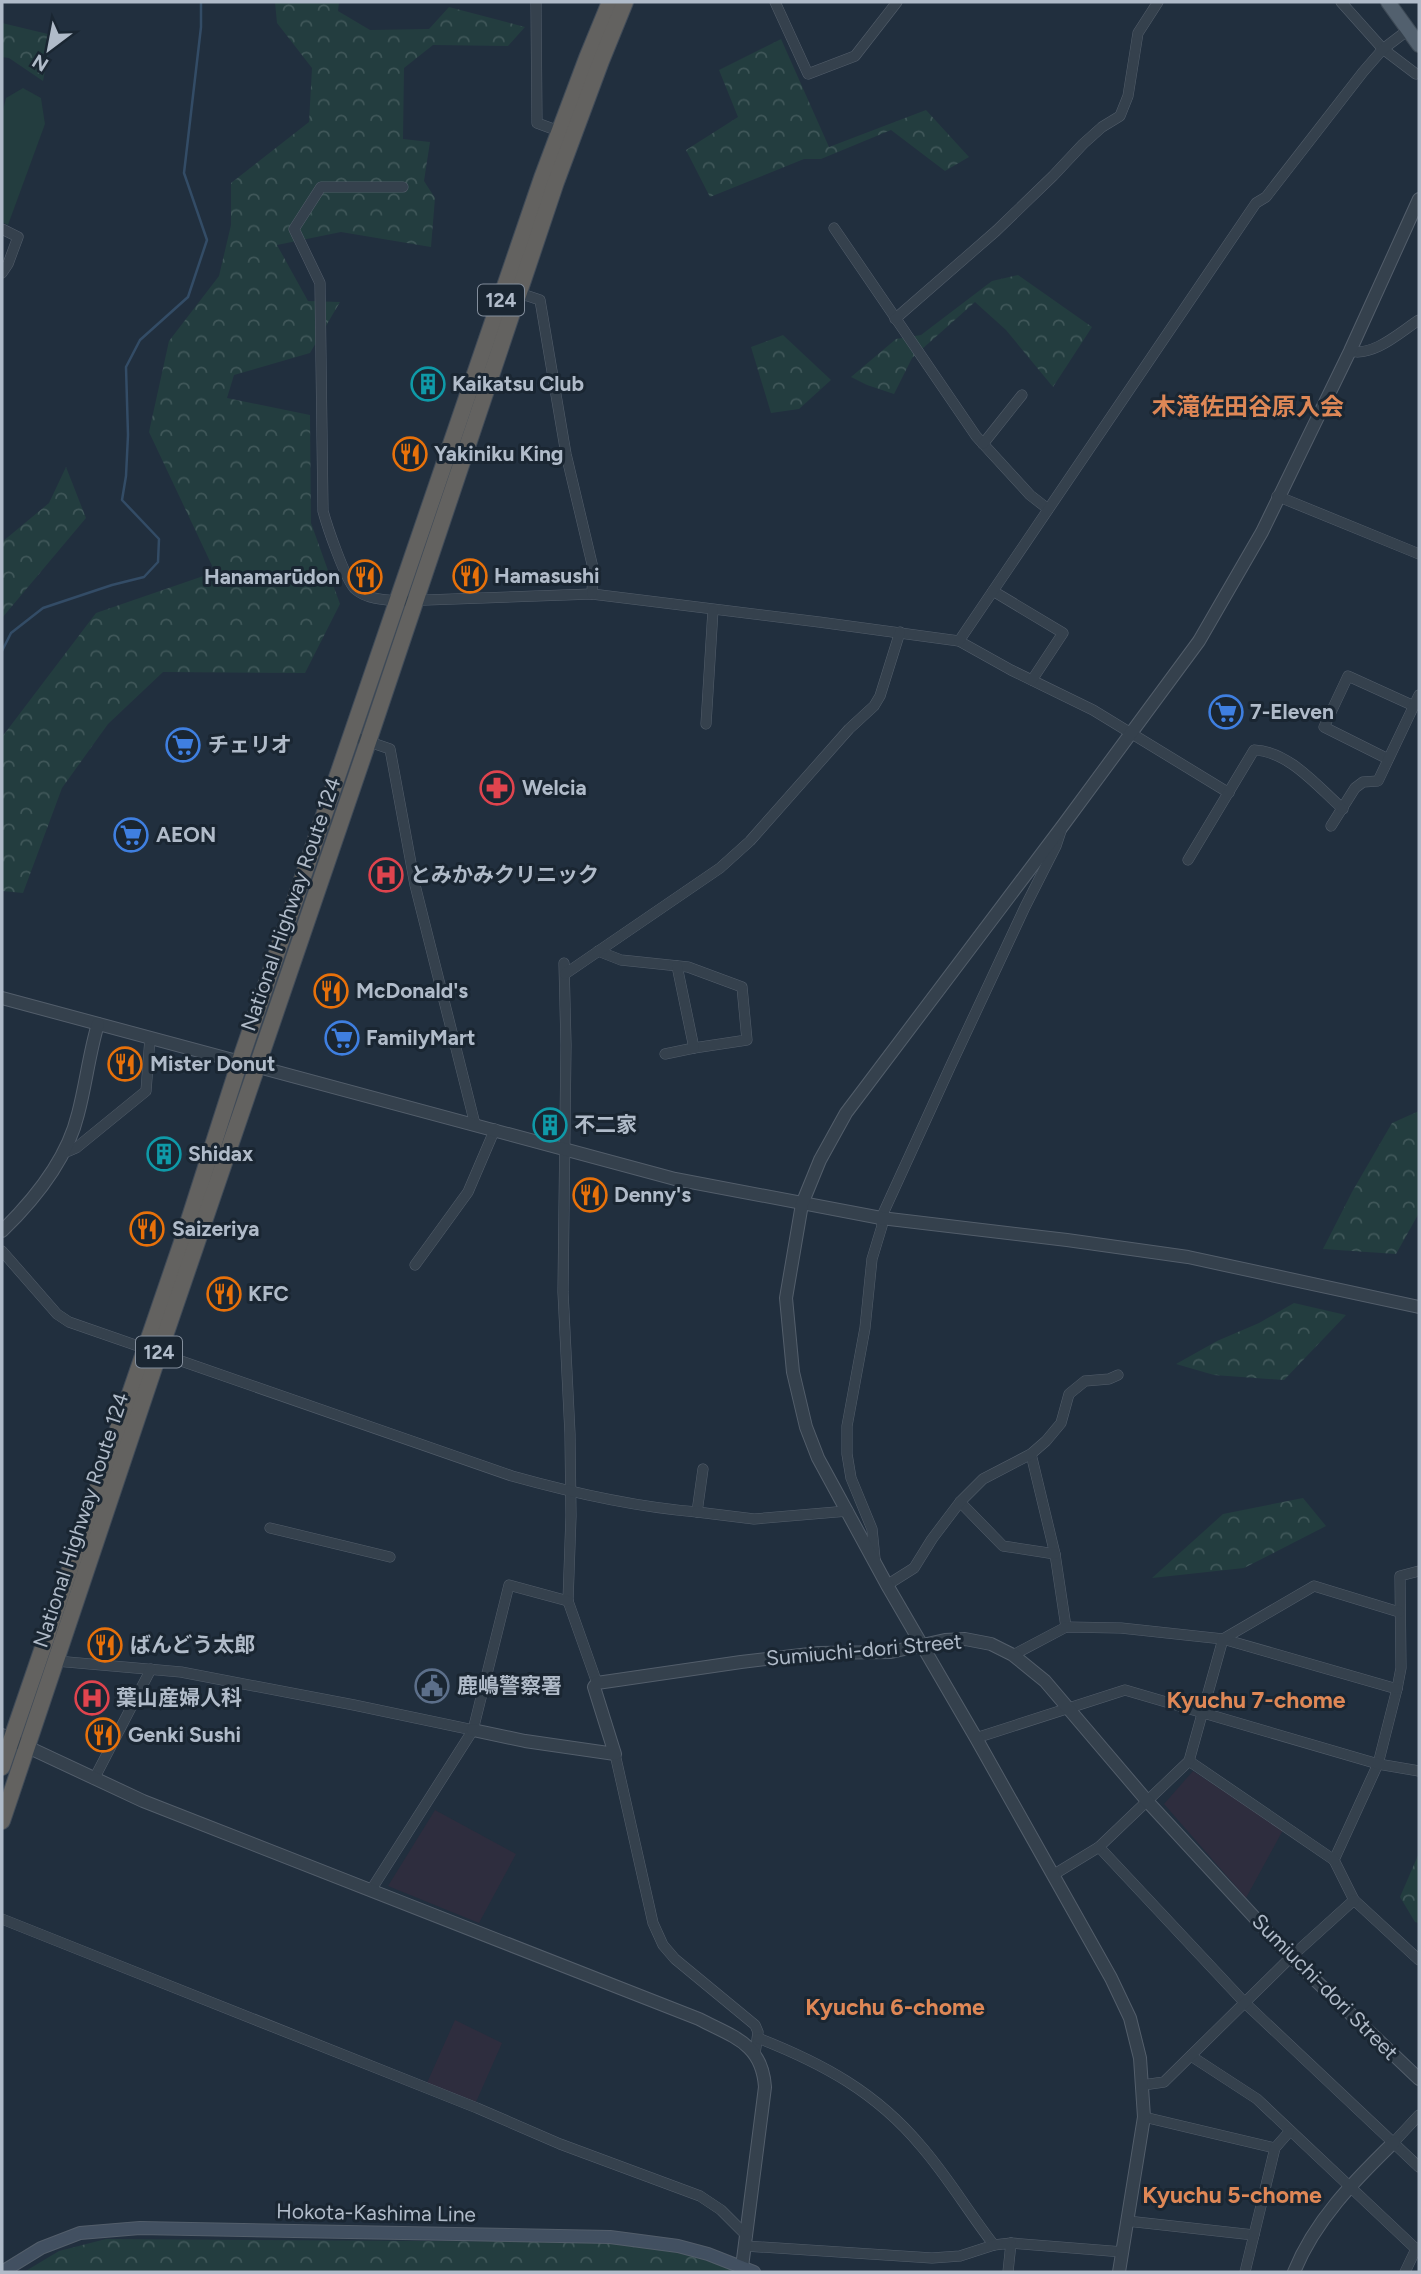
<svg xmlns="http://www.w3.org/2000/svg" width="1421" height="2274" font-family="Figtree,'Noto Sans JP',sans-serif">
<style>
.medical{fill:#2e2d3e}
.forest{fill:url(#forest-crowns)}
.green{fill:#233d3f}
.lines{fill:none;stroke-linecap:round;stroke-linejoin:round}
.stream{stroke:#334c66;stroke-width:2.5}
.minor-casing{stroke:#535e6b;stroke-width:11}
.tertiary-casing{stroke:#535e6b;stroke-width:14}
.secondary-casing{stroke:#535e6b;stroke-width:14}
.primary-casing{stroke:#3e4a56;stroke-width:16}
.trunk-casing{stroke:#404b58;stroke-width:18}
.minor{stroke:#35414d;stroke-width:10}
.tertiary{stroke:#35414d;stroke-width:12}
.secondary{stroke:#425061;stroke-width:12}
.primary{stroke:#52606e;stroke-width:14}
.trunk{stroke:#636260;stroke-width:16}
.labels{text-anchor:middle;stroke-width:6;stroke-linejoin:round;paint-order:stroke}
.shield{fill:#1a2632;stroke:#838e9c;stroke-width:2}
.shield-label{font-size:19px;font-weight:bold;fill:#b0bbc9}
.poi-label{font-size:21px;font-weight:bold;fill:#b0bbc9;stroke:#1a2632;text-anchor:start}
.street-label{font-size:21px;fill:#b0bbc9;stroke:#1a2632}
.neighbourhood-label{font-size:23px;font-weight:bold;fill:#de8756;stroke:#1a2632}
.quarter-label{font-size:24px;font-weight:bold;fill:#de8756;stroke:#1a2632}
</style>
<defs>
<pattern id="forest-crowns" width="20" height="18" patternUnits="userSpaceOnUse" patternTransform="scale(1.75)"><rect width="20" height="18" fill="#233d3f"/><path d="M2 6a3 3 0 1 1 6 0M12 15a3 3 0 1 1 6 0" fill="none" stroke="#405759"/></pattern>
</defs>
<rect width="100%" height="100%" fill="#212f3e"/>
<g class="medical">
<polygon points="1193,1771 1283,1830 1246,1898 1164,1804"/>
<polygon points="435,1810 516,1854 479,1923 388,1886"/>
<polygon points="455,2020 502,2043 476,2102 427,2083"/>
</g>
<g class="forest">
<polygon points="275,2 339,2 338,11 370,30 429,29 449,7 525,27 508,46 433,45 404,68 403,139 430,142 424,181 435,198 431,247 341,232 277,245 308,301 340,302 310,353 234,375 227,398 310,415 311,523 340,604 305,673 163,672 108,724 62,788 23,893 2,891 2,737 96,613 215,572 149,432 169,341 219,276 231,225 231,183 309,122 312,68 277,23"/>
<polygon points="2,23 52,35 43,81 9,58 2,57"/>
<polygon points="781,39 829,147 926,110 969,157 945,171 891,130 821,159 804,159 710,197 686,150 738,117 719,70"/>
<polygon points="1018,275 1092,327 1053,387 1006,330 975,302 912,358 894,394 867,385 851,377 896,339 921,335 992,281"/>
<polygon points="783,335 831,380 799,409 771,413 751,347"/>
<polygon points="66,467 86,518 2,618 2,542 49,503"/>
<polygon points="1419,1111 1419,1213 1396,1254 1323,1249 1352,1192 1392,1123"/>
<polygon points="1294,1303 1346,1315 1284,1380 1214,1375 1176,1364 1217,1341 1259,1323"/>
<polygon points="1303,1498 1326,1526 1244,1568 1152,1578 1223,1514"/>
<polygon points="1419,1853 1419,1923 1415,1922 1400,1897"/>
<path d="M 106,2239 L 606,2242 C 656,2248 690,2252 736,2272 L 24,2272 L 59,2251 Z"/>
</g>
<polygon class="green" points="23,88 41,98 45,124 8,225 2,222 2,114 6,98"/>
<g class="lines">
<polyline class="stream" points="2,651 11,633 43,608 112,585 144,577 158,562 159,539 122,500 126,476 128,435 126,367 140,340 188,297 207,240 184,173 201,27 201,2"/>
<defs>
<g id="minor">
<polyline points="536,2 537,123 564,133"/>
<polyline points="775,2 808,74 855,56 897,2"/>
<polyline points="1341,2 1383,49 1416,74"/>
<path d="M 403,187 L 321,187 L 294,229 L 320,283 L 323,511 C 327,526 345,579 355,589 C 366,599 384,600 398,601 L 592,594 L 819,622 L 959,641 L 1011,670 L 1093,710 L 1229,793"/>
<polyline points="834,228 976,436 1030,495 1048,509"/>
<polyline points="2,229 18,237 8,264 2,273"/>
<polyline points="516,292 540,300 566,454 593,568 592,594"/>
<polyline points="895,319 996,231 1053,176 1083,144 1102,127 1120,116 1128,96 1138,33 1158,2"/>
<path d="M 1350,351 C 1374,357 1400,332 1419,320"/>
<polyline points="983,444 1022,395"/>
<polyline points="1277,496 1419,554"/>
<polyline points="993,591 1063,633 1032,680"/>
<polyline points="959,641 1256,203 1266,197 1363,72 1383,49 1408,30"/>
<polyline points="706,724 713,610"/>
<polyline points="352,736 390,749 415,885 475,1124"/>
<polyline points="1388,759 1324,727 1348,676 1414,706"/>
<polyline points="1331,826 1355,788 1363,782 1378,781 1419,695"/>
<path d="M 1188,860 L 1254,750 C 1289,751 1318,787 1343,809"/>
<polyline points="598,951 621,960 688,967 742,987 747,1040 694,1048"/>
<polyline points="564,963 566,1045 563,1292 570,1434 571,1516 568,1601 597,1683"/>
<polyline points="565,974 720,868 750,841 849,729 874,706 880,696 900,632"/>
<polyline points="665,1054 694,1048 677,966"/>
<polyline points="62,1154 76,1148 146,1091 150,1038"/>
<path d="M 2,1251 L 57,1314 L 69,1322 L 512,1476 C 573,1493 635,1507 697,1512 L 703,1469"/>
<polyline points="415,1265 468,1192 495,1129"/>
<polyline points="1031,1454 1055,1554 1066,1627"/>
<polyline points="960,1502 1003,1546 1055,1554"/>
<polyline points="697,1512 754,1519 848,1511"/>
<polyline points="270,1528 390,1557"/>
<polyline points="875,1559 872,1529 851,1478 847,1454 847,1426 865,1328 872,1259 882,1226 881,1218 951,1065 1025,907 1056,846 1061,831"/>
<polyline points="1419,1571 1400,1576 1401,1668 1397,1689 1378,1764 1334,1860 1354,1900 1419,1960"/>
<polyline points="887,1585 914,1568 932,1539 960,1502 983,1479 1031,1454 1046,1441 1061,1423 1069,1394 1085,1381 1109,1379 1118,1375"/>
<polyline points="1013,1655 1066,1627 1121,1628 1223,1639 1397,1689"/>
<polyline points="56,1661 181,1672 354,1705 473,1730"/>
<polyline points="976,1738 1125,1690 1378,1764 1419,1771"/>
<polyline points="615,1754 653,1923 663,1945 675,1959 755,2025 758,2032 755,2054"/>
<polyline points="1189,1761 1334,1860"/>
<polyline points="94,1779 151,1669"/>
<polyline points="1099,1847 1245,2003 1419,2167"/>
<polyline points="1053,1875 1099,1847 1189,1761 1223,1639 1314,1586 1399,1612"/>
<polyline points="371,1890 473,1730 509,1585 568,1601"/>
<polyline points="2,1919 477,2108 560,2144 700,2196 721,2210 747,2236"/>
<path d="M 758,2038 C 822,2063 876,2092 921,2146 C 948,2177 969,2213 994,2245"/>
<polyline points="1191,2056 1257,2099 1416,2249"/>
<polyline points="1143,2085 1164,2082 1291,1957 1354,1900"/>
<polyline points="1144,2117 1275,2148"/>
<polyline points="1394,2142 1419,2115"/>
<polyline points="1127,2221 1254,2235"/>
<polyline points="1011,2243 1123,2252"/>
<polyline points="745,2246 932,2258 960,2256 994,2245 1011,2243 1008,2272"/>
<polyline points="1245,2272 1275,2148 1289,2132"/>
<polyline points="1405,2272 1416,2249 1419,2248"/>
</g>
<g id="tertiary">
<polyline points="2,998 675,1179 881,1218 1067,1240 1188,1257 1419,1307"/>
<path d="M 2,1231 C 35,1199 67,1160 78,1114 C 86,1084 89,1054 98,1024"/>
<polyline points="473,1730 525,1741 615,1754 594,1687 597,1683 741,1662 818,1653 891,1652 945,1640 965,1639 991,1644 1013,1655 1045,1681 1148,1802 1291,1957 1419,2079"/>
<path d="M 2,1735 L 143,1801 L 699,2019 C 733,2037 762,2043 765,2087 L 742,2267"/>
<polyline points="1119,2272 1144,2117 1140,2058 1130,2018 1111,1978 976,1738 887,1585 818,1458 806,1427 793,1372 786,1298 802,1204 820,1160 846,1113 1064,824 1199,641 1262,532 1350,351 1419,199"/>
<path d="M 1294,2272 C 1315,2220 1354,2181 1394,2142"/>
</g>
<polyline id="secondary" points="2,2272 41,2248 80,2233 140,2228 610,2237 678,2246 708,2254 754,2272"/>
<polyline id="primary" points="1388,2 1419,45"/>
<g id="trunk">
<polyline points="2,1767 182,1242 240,1061 542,178 587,58 610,2"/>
<polyline points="2,1821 159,1353 368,742 556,182 601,61 625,2"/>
</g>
</defs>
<use href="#minor" class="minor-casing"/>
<use href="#tertiary" class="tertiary-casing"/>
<use href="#secondary" class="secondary-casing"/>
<use href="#primary" class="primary-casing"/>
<use href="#trunk" class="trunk-casing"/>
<use href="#minor" class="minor"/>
<use href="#tertiary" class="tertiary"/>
<use href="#secondary" class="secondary"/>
<use href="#primary" class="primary"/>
<use href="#trunk" class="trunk"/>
</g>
<defs>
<symbol id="building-ring" viewBox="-11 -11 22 22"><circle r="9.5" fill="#1a2632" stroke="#0f9aa8" stroke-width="1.5"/><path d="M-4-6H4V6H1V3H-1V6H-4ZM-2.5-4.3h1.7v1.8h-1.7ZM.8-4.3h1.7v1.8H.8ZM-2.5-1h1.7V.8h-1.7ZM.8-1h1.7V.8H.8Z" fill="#0f9aa8"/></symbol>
<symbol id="restaurant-ring" viewBox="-11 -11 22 22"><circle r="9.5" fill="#1a2632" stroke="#e8710a" stroke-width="1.5"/><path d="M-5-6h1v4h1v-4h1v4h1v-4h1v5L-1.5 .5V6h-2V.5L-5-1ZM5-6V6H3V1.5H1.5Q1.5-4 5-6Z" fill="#e8710a"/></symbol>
<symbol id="supermarket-ring" viewBox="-11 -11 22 22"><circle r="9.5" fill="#1a2632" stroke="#3f7fe0" stroke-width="1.5"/><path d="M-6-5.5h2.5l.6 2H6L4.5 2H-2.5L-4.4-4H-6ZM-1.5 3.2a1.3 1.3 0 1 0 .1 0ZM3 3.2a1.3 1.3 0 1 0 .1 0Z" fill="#3f7fe0"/></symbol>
<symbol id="pharmacy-ring" viewBox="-11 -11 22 22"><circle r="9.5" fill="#1a2632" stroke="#e0444e" stroke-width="1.5"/><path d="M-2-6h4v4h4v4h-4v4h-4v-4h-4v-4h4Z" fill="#e0444e"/></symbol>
<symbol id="hospital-ring" viewBox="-11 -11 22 22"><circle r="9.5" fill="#1a2632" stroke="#e0444e" stroke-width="1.5"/><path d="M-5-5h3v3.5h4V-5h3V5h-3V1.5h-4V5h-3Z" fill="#e0444e"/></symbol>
<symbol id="civic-ring" viewBox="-11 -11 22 22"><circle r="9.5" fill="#1a2632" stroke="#5c6f8a" stroke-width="1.5"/><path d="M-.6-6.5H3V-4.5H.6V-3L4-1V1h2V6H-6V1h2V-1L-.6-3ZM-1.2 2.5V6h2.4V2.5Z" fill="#5c6f8a"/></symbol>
</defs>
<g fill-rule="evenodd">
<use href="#building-ring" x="409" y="365" width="38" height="38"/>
<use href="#restaurant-ring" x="391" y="435" width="38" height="38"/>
<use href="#restaurant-ring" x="451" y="557" width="38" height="38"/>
<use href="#restaurant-ring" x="346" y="558" width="38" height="38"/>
<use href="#supermarket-ring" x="1207" y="693" width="38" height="38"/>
<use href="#supermarket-ring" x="164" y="726" width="38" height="38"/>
<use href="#pharmacy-ring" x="478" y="769" width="38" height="38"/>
<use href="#supermarket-ring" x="112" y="816" width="38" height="38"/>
<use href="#hospital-ring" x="367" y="856" width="38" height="38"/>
<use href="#restaurant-ring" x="312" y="972" width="38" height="38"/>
<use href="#supermarket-ring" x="323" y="1019" width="38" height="38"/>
<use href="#restaurant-ring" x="106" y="1045" width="38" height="38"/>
<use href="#building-ring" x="531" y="1106" width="38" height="38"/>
<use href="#building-ring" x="145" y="1135" width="38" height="38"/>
<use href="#restaurant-ring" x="571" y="1176" width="38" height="38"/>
<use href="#restaurant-ring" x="128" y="1210" width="38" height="38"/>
<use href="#restaurant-ring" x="205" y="1275" width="38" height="38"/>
<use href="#restaurant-ring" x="86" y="1626" width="38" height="38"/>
<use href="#civic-ring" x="413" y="1667" width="38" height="38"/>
<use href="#hospital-ring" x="73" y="1679" width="38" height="38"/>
<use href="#restaurant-ring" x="84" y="1716" width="38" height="38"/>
</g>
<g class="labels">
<g class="shield">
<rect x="478" y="284.5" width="46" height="31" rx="5"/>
<rect x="136" y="1336.5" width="46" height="31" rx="5"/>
</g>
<g class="shield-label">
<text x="501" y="307">124</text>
<text x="159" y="1359">124</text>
</g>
<g class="poi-label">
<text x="452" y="391">Kaikatsu Club</text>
<text x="434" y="461">Yakiniku King</text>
<text x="494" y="583">Hamasushi</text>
<text x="340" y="584" text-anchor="end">Hanamarūdon</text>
<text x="1250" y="719">7-Eleven</text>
<text x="208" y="752">チェリオ</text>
<text x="522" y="795">Welcia</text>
<text x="156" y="842">AEON</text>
<text x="410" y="882">とみかみクリニック</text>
<text x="356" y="998">McDonald's</text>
<text x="366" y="1045">FamilyMart</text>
<text x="150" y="1071">Mister Donut</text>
<text x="574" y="1132">不二家</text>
<text x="188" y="1161">Shidax</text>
<text x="614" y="1202">Denny's</text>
<text x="172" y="1236">Saizeriya</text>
<text x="248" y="1301">KFC</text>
<text x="130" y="1652">ばんどう太郎</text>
<text x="457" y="1693">鹿嶋警察署</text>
<text x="116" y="1705">葉山産婦人科</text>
<text x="128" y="1742">Genki Sushi</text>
</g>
<g class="street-label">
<text transform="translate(291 904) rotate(-71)" y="7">National Highway Route 124</text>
<text transform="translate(81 1520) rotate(-72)" y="7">National Highway Route 124</text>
<text transform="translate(864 1650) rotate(-5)" y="7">Sumiuchi-dori Street</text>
<text transform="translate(1325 1987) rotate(45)" y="7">Sumiuchi-dori Street</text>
<text transform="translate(376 2213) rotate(1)" y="7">Hokota-Kashima Line</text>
</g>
<g class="neighbourhood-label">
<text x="1256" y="1708">Kyuchu 7-chome</text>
<text x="895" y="2015">Kyuchu 6-chome</text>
<text x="1232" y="2203">Kyuchu 5-chome</text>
</g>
<g class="quarter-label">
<text x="1248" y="415">木滝佐田谷原入会</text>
</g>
</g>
<rect width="1421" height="2274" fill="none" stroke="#b0bbc9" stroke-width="7"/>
<g transform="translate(49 49) rotate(212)" stroke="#1a2632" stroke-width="5" paint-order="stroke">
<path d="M0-5L12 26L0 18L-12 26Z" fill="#b0bbc9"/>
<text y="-10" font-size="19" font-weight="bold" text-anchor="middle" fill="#b0bbc9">N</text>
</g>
</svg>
